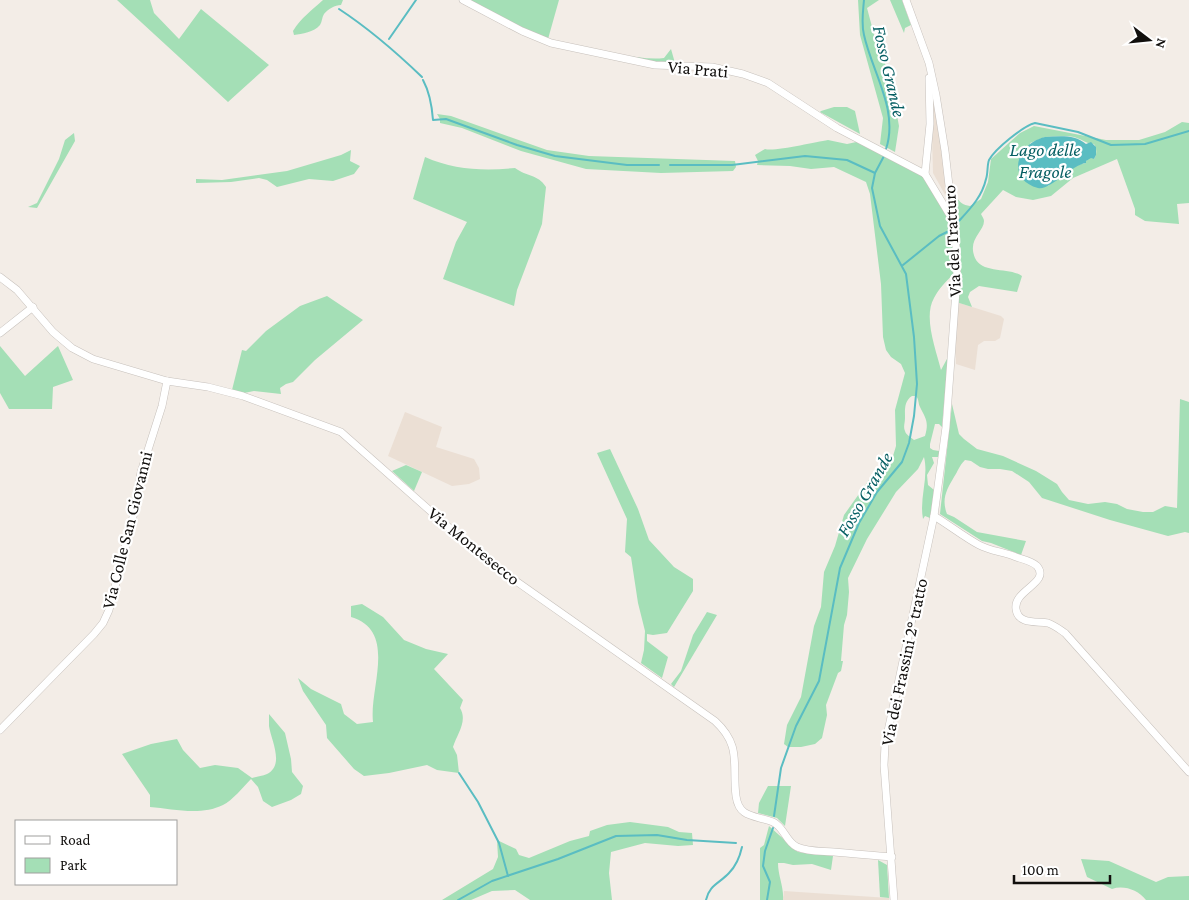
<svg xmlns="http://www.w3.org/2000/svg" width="1189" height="900" font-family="'Crimson Pro',serif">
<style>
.built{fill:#ebdfd4}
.green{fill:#a4dfb6;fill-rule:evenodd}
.water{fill:#5abdc2}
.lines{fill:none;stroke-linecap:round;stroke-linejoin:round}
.stream{stroke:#5abdc2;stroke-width:2}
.minor-casing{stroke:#c7c1bc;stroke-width:8}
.minor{stroke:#fff;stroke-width:7}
.labels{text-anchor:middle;stroke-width:4.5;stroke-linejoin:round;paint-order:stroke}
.street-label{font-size:18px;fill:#110f0d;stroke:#fff}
.water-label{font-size:19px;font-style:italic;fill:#065f63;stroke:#fff}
</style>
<rect width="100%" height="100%" fill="#f3ede7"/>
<g class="built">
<polygon points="931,100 936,111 948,200 933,173"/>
<polygon points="953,301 1001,316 1004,319 1000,338 995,341 984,341 978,345 975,370 956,364"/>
<polygon points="405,412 442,427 436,447 474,459 479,468 480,479 469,484 452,486 388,456"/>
<polygon points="784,891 889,898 889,900 783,900"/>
</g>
<g class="green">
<polygon points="117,0 150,0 154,13 179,39 201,9 269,65 228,102"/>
<path d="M 323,0 L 343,0 L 341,5 C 335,5 328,9 324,14 C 322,17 322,22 320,25 C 314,32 302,34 294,35 L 293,31 C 301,18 312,10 323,0 Z"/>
<polygon points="466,0 559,0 548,39 510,23"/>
<polygon points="858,0 879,0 867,8 875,38 889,73 899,126 895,152 880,144 883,118 860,35"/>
<polygon points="890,0 902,0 911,25 905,28 904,33"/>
<path d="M 671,49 L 675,63 L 656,63 L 622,56 C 636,56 649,60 664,58 Z"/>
<polygon points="834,107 847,107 855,111 860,134 820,112 821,111"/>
<polygon points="437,114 451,116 547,150 589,156 735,161 736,167 733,171 661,173 586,169 521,151 462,128 440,123 440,119"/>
<path d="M 1182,122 L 1189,123 L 1189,203 L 1177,204 L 1179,224 L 1145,221 L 1135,215 L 1135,209 L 1117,159 L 1073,178 L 1051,196 L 1033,200 L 1016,197 L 1003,190 L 981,214 C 982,216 984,219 984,221 C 984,232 967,239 975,258 C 982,274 1009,267 1022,276 L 1017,292 L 979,286 L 970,292 L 968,297 L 972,307 L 953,301 L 961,288 L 956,196 C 960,203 963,205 970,206 L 981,199 L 988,182 L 991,159 L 1020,133 L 1034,126 L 1106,140 L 1139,140 L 1165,132 ZM 1045,137 C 1054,137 1065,135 1074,137 C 1082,139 1086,144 1094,144 C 1097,149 1097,154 1094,159 L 1091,157 L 1086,161 L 1086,163 C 1072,165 1058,178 1048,186 L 1030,143 Z"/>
<polygon points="74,133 75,141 37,208 28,207 37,203 59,159 65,140"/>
<path d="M 828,140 L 847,144 L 861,141 L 923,176 L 950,221 L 954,273 C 947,281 939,288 934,298 C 923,317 936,350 941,370 L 948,357 L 942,427 L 939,424 L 935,424 L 930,444 L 930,448 L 933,450 L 939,451 L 939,457 L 932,457 L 934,463 L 927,475 L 928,485 L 934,490 L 930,518 L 925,516 L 923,519 C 919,498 929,478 924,457 L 918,469 L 896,492 L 867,539 L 848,578 L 849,592 L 847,615 L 844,625 L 841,661 L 843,661 L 841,671 L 838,673 L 826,705 L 827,715 L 822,738 L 815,744 L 801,747 L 788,747 L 784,744 L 787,725 L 801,697 L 814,626 L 821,607 L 824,572 L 835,546 L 844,515 L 876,470 L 893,456 L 896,446 L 895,410 L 905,373 L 901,364 L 891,357 L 886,350 L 883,337 L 881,284 L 870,194 L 866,182 L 834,167 L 811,169 L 790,166 L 757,165 L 758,161 L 755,155 L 765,149 C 774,152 815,142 828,140 ZM 912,396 L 916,396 C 919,399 918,403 920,407 C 926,419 929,422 925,436 L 914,440 C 911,437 906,435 905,431 C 903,427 905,423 905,418 C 905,410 904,401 912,396 Z"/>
<polygon points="351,150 350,161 360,166 354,174 333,181 309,179 277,187 267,180 259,178 231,182 196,183 196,179 222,180 287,171 341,155"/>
<path d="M 425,157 C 454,170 484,171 515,168 C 527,177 538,174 546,187 L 542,224 L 517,290 L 514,306 L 443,279 L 456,242 L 467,222 L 413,199 Z"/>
<polygon points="327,296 363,320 315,360 293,382 286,384 280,388 281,394 254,391 244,393 232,390 242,350 246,351 266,331 300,306"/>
<polygon points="0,346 25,376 58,346 73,380 53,387 52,409 9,409 0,393"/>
<path d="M 1180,399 L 1189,402 L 1189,533 L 1185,532 L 1168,536 L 1110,520 L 1042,498 L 1029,482 L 1012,471 L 1000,469 L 988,469 L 980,467 L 971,461 L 965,460 C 959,466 958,471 954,477 C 947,489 941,499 947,514 L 954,517 L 977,532 L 1026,541 L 1021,555 L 991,543 L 982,541 L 940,514 L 952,404 L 959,434 L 964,439 L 977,449 L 1003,456 L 1036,471 L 1057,484 L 1062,492 L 1069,500 L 1088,504 L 1105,502 L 1117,504 L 1127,509 L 1143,512 L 1153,512 L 1165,506 L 1177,508 Z"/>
<polygon points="610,449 638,509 649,540 674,567 693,579 693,591 667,633 653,635 647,634 647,641 668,657 662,678 641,663 644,650 645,631 638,603 631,557 625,552 627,519 597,453"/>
<polygon points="406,465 422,472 414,491 392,471"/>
<path d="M 362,604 L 383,617 L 404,640 L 426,649 L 448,654 L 434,669 L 463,700 L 460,708 C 468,721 457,734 453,747 L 457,755 L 459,773 L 437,770 L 427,765 L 389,773 L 364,776 L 354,769 L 327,738 L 326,725 L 303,691 L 298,678 L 311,689 L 341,704 L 344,714 L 357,724 L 373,722 C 369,688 398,631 351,617 L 351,606 Z"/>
<polygon points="707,612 717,615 674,687 671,684 681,671 693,635"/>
<path d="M 269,714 L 285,733 L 291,759 L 292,772 L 303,786 L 301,794 L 291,800 L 272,807 L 263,801 L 258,787 L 251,779 C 244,786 232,801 223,805 C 201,816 173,809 150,807 L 150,795 L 122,754 L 151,744 L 177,739 L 183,750 L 200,768 L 215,765 L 238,768 L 252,778 C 256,777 262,776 267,774 C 285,765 271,740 269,726 C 269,723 269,718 269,714 Z"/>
<polygon points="768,786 791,786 785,826 777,818 758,813 759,803"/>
<polygon points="630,822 668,827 679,832 692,833 693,845 678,846 645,843 611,852 609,873 612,900 530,900 515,890 492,891 471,900 442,900 493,869 498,857 497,840 516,849 519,855 529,858 570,841 589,836 590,831 607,825"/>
<path d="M 769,826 L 798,852 L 833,856 L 831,870 L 812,864 L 793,865 L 784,863 L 778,863 C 778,876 784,887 783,900 L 760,900 L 760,848 L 764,845 Z"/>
<path d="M 1081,859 L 1109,861 L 1156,882 L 1168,877 L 1189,876 L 1189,900 L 1146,900 C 1138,890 1124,885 1112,889 L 1087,877 Z"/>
<polygon points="878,860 887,865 889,898 880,897"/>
</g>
<path class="water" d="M 1045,137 C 1059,136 1075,134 1086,144 L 1091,142 L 1096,147 L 1096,155 L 1094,159 L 1091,158 L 1086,161 L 1086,163 C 1071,165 1050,191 1038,188 C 1006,179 1016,144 1045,137 Z"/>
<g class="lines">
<g class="stream">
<path d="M 864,0 C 863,12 861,23 864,35 C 872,72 899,110 886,149"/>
<path d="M 339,9 C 368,28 397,53 422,77"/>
<polyline points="389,39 416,0"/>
<path d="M 423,80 C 430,93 432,106 433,120 L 446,119 L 517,145 L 555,156 L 627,165 L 659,165"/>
<polyline points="670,165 732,165 805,156 847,160 875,173"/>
<path d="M 958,222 C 970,209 982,197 986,179 C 988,174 987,165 989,160 C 995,149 1023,126 1035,123 L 1078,132 L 1111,145 L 1145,144 L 1189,131"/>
<polyline points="903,265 939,236 949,231"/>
<polyline points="459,773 478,802 499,843 508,876"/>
<polyline points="774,816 781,768 796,726 819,681 840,568 859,523 877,492 902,462 909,443 914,416 917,384 914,337 906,274 880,226 872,188 875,173 884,156"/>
<polyline points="458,900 492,881 558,859 616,836 657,835 687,840 736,843"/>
<path d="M 706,900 C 709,885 720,883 729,873 C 736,866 740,856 742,847"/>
<polyline points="767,900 770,882 763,866 765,851 773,828"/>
</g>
<defs>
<g id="minor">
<polyline points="463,0 522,31 551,43 655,65 712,67 743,74 768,83 837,128 925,174 951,217"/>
<polyline points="925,174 930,124 929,78"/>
<path d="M 0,277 L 17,290 L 53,332 L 72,348 L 93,359 L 167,381 L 208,387 L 243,396 L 341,432 L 462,539 L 496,567 L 715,721 C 742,746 732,764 736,796 C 739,819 756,815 773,822 C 784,827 786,842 797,847 C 808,852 822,851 834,852 C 854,854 873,855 892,857"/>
<polyline points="0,333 33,307"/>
<path d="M 934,516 C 949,525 964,537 979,545 C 990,551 1004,552 1016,557 C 1022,559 1032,561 1037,566 C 1051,583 1013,590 1016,609 C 1018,625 1037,621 1048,623 C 1054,625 1059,629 1065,633 L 1189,772"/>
<polyline points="0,730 94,634 103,623 109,610 133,517 141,472 162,406 167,381"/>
<polyline points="894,900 884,765 885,745 934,516 946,427 957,277 956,246 945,151 936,95 929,63 906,0"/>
</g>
</defs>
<use href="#minor" class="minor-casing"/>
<use href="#minor" class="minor"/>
</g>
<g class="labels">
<g class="street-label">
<text transform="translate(698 69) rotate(5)" y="6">Via Prati</text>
<text transform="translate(952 241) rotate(-93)" y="6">Via del Tratturo</text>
<text transform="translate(127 530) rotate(-76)" y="6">Via Colle San Giovanni</text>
<text transform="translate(474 546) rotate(39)" y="6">Via Montesecco</text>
<text transform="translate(904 662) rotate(-78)" y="6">Via dei Frassini 2° tratto</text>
</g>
<g class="water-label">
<text transform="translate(890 71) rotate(77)" y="7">Fosso Grande</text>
<text x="1045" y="156">Lago delle<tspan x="1045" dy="22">Fragole</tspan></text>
<text transform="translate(864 494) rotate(-60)" y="7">Fosso Grande</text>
</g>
</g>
<rect x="15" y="820" width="162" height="65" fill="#ffffff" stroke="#a09f9e"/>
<rect x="25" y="836" width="25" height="8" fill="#ffffff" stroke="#a09f9e"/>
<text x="60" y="845" font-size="15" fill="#110f0d">Road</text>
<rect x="25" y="858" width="25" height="15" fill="#a4dfb6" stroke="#a09f9e"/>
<text x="60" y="870" font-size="15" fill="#110f0d">Park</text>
<g transform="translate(1149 40) rotate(106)" stroke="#ffffff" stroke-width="4" paint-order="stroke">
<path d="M0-4L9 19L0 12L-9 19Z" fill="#110f0d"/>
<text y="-8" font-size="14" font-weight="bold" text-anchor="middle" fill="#110f0d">N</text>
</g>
<path d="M1014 875v8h96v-8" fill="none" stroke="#110f0d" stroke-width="2.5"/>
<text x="1022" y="875" font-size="15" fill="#110f0d" stroke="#ffffff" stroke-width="4" paint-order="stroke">100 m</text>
</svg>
